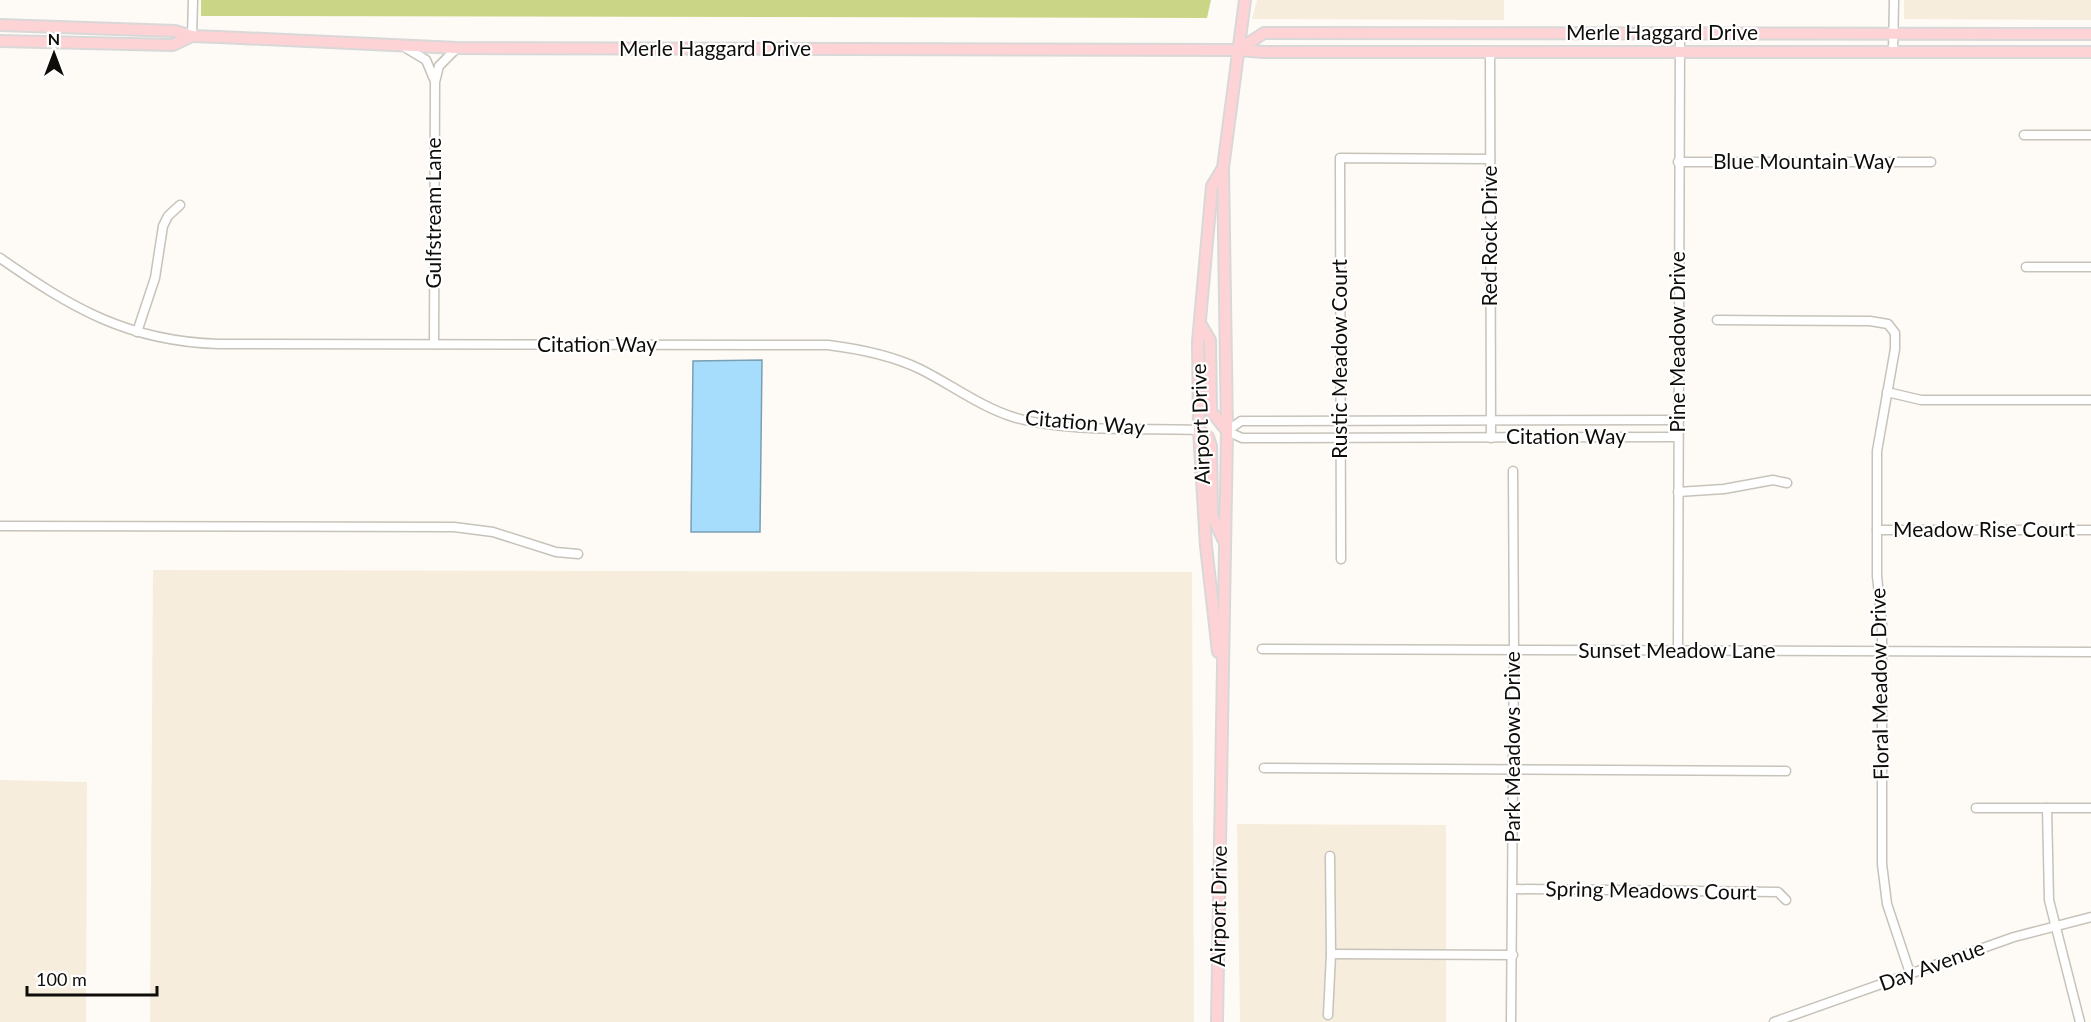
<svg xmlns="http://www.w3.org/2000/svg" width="2091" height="1022" font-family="Lato,sans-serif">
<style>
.built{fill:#f6eddd}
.green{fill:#cad686}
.water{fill:#a6ddfc;stroke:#799fb3;stroke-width:1.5}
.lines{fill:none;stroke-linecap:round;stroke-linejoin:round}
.minor-casing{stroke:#c7c3ba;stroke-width:11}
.major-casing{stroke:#d9d8d8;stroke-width:14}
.minor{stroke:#fff;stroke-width:8}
.major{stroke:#fed3d6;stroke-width:10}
.labels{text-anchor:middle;stroke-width:4.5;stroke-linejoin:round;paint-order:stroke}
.street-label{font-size:21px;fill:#0f0d0a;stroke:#fff}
</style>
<rect width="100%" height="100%" fill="#fefbf6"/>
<g class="built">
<polygon points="1257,0 1504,0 1504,20 1252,19"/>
<polygon points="1904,0 2091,0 2091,20 1904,19"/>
<polygon points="153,570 1192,572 1194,1022 150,1022"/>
<polygon points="0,780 87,782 86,1022 0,1022"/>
<polygon points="1237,824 1446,825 1446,1022 1240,1022"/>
</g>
<polygon class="green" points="201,0 1211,0 1207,18 201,16"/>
<polygon class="water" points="762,360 760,532 691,532 693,361"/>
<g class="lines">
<defs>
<g id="minor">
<polyline points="192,36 193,0"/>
<polyline points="406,48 426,60 434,79"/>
<polyline points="1490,51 1491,438"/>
<polyline points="1893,52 1894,0"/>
<polyline points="2024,135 2091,135"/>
<polyline points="1678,162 1931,162"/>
<path d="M 0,258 C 72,308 127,341 218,344 L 828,345 C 860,349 891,355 920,369 C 952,385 979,406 1013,417 C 1065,433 1144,428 1199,430"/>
<polyline points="2026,267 2091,267"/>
<polyline points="1717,320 1870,321 1888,324 1895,333 1895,349 1877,451 1877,576 1882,624 1882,864 1887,904 1910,973"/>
<polyline points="137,332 155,278 163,226 168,216 180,205"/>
<polyline points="434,344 435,82 439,66 457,48"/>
<polyline points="1887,392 1921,400 2091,400"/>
<polyline points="1227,431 1241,421 1678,420"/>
<polyline points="1227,431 1242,438 1678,437"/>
<polyline points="1678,492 1724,489 1773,480 1787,483"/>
<polyline points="0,526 454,527 493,532 556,552 578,554"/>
<polyline points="1877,530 2091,530"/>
<polyline points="1341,559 1340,158 1490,159"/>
<polyline points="1262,649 2091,652"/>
<polyline points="1678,650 1680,34"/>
<polyline points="1264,768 1786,771"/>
<polyline points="1976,808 2091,808"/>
<polyline points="2047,808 2049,900 2080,1022"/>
<polyline points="1513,889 1778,892 1786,900"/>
<polyline points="1331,954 1513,955"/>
<polyline points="1328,1015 1331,954 1330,856"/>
<polyline points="1511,1022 1514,650 1513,471"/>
<polyline points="1774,1022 2014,937 2091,917"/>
</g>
<g id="major">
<polyline points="0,25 175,31 192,36 219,37 457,48 1238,50 1264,52 2091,52"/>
<polyline points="0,41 173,45 192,36"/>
<polyline points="1238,50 1264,33 2091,34"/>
<polyline points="1200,323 1210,340 1211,411 1227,431"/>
<polyline points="1199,430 1208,437 1211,446 1212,515 1223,539"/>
<polyline points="1218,652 1206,546 1199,430 1198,342 1212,186 1223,168"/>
<polyline points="1217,1022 1227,431 1223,168 1245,0"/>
</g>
</defs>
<use href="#minor" class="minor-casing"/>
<use href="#major" class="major-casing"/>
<use href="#minor" class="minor"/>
<use href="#major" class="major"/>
</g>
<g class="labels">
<g class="street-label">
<text x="1662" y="40">Merle Haggard Drive</text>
<text x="715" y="56">Merle Haggard Drive</text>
<text x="1804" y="169">Blue Mountain Way</text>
<text transform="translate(434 213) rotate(-90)" y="7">Gulfstream Lane</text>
<text transform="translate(1490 236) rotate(-90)" y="7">Red Rock Drive</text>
<text transform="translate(1678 342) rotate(-90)" y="7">Pine Meadow Drive</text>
<text x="597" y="352">Citation Way</text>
<text transform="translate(1340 359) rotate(-90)" y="7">Rustic Meadow Court</text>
<text transform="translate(1085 423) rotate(5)" y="7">Citation Way</text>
<text transform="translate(1201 424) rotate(-92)" y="7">Airport Drive</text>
<text x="1566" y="444">Citation Way</text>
<text x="1984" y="537">Meadow Rise Court</text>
<text x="1677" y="658">Sunset Meadow Lane</text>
<text transform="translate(1880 684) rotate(-91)" y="7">Floral Meadow Drive</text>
<text transform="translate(1513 747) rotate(-90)" y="7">Park Meadows Drive</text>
<text transform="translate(1651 891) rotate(1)" y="7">Spring Meadows Court</text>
<text transform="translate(1219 906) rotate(-89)" y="7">Airport Drive</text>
<text transform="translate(1932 966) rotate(-20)" y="7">Day Avenue</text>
</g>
</g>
<g transform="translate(54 54)" stroke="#ffffff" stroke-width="4.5" paint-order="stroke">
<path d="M0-4.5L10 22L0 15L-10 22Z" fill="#0f0d0a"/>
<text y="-9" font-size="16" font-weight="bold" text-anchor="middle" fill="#0f0d0a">N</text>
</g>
<path d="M27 986v9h130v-9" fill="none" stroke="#0f0d0a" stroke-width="3"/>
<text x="36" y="986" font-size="18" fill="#0f0d0a" stroke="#ffffff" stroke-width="4.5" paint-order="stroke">100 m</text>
</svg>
